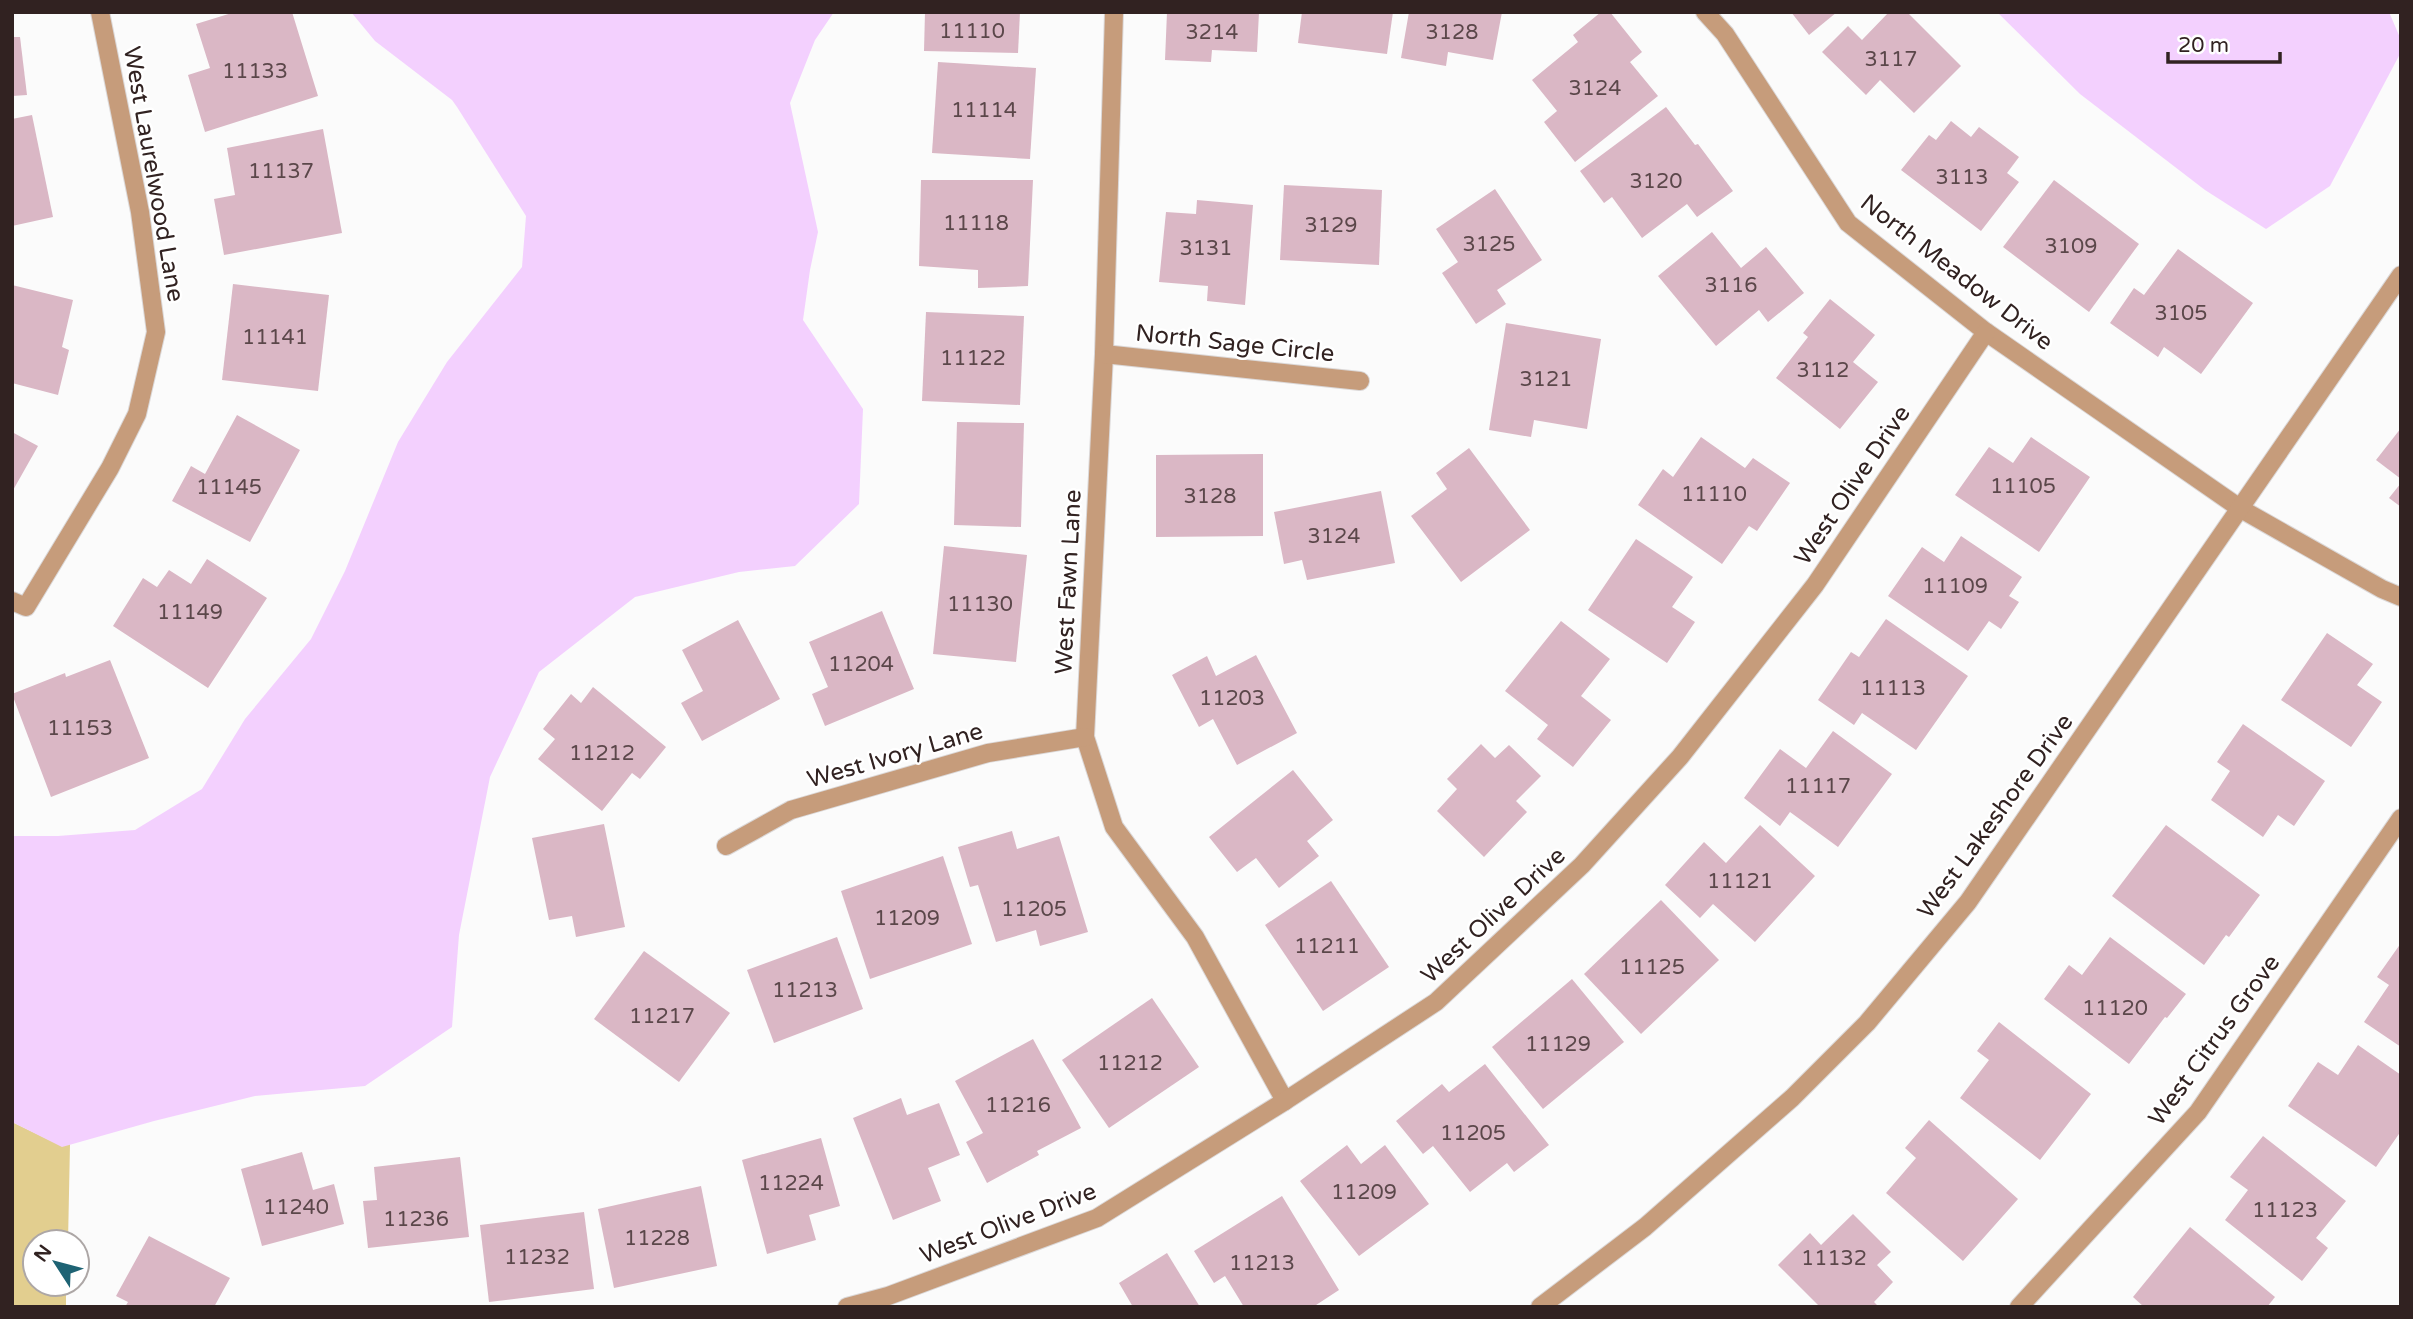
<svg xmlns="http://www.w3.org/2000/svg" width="2413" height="1319" font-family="'Varela Round',sans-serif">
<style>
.green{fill:#e2ce8f}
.water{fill:#f3d0fe}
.building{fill:#dab7c5}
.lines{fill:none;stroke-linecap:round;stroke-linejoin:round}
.minor-casing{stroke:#dbd8d8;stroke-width:20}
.tertiary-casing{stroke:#dbd8d8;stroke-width:20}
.minor{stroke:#c69c7b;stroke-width:18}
.tertiary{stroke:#c69c7b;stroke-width:18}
.labels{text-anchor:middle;stroke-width:5;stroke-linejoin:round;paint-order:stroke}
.number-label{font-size:21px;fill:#5b474a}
.street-label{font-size:24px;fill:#312221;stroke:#fff}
</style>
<rect width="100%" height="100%" fill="#fbfbfb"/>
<polygon class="green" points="12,1122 62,1146 70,1144 68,1242 35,1242 35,1284 66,1284 66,1307 12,1307"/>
<g class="water">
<polygon points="351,12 834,12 815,40 790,103 818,232 810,270 803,320 863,409 859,504 795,566 739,572 635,597 539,672 490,777 459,935 452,1027 365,1086 255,1096 154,1121 62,1147 12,1122 12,836 58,836 135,830 202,789 245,719 311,639 345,571 398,442 447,362 522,267 526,216 457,107 452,100 375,41"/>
<polygon points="1997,12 2389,12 2401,40 2401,52 2330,186 2266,229 2205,190 2080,94"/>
</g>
<g class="building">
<polygon points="235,12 292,12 318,96 205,132 188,75 210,68 196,24"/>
<polygon points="925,12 1020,12 1018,53 924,51"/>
<polygon points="1167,12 1259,12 1257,52 1212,50 1211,62 1165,60"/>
<polygon points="1302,12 1393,12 1387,54 1298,43"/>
<polygon points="1409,12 1502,12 1493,60 1448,52 1446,66 1401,58"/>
<polygon points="1601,12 1610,12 1642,52 1630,62 1658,96 1575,162 1544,122 1557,111 1532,80 1578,42 1573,35"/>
<polygon points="1791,12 1837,12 1809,35"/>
<polygon points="1889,12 1907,12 1961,66 1914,113 1880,80 1866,95 1822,52 1848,26 1862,40"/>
<polygon points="12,37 20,37 27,95 12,96"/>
<polygon points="938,62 1036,68 1030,159 932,153"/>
<polygon points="1666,107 1695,145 1698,144 1733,191 1697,217 1687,204 1642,238 1612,197 1604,203 1580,171"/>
<polygon points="32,115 53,217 12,226 12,119"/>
<polygon points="1951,121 1971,137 1979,127 2019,157 2007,173 2019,182 1981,231 1901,170 1929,135 1936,140"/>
<polygon points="323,129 342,233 224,255 214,199 235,195 227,148"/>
<polygon points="921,180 1033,180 1028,286 978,288 978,270 919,266"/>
<polygon points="2054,180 2139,244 2089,312 2003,247"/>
<polygon points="1284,185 1382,190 1379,265 1280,260"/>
<polygon points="1495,189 1542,260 1497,290 1506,304 1476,324 1442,273 1458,262 1436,229"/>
<polygon points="1197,200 1253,205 1245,305 1207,301 1208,286 1159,282 1166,212 1196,214"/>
<polygon points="1712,232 1741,268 1766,247 1804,293 1768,322 1759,310 1716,346 1658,276"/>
<polygon points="2178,249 2253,303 2201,374 2164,347 2158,357 2110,323 2134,288 2144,295"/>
<polygon points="233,284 329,295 318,391 222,380"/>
<polygon points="12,285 73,300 62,347 69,350 58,395 12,383"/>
<polygon points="1830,299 1875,335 1853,362 1878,382 1840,429 1776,378 1808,337 1803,333"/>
<polygon points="926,312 1024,316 1020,405 922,401"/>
<polygon points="1506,323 1601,339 1587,429 1534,420 1531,437 1489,430"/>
<polygon points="237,415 300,450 250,542 172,501 191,466 205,474"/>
<polygon points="957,422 1024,423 1021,527 954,525"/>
<polygon points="2401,428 2401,479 2376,460"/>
<polygon points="12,432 38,446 12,492"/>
<polygon points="1701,437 1745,468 1753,458 1790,483 1757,531 1749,526 1722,564 1638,505 1663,469 1673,477"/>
<polygon points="2031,437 2090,477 2039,552 1955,495 1989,447 2013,463"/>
<polygon points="1469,448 1530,530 1461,582 1411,516 1447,489 1436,473"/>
<polygon points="1263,454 1263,536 1156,537 1156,455"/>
<polygon points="2401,483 2401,507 2389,498"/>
<polygon points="1381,491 1395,563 1307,580 1302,560 1284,564 1274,512"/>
<polygon points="1961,536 2022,577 2009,596 2019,602 2001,629 1989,621 1968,651 1888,596 1922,547 1944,562"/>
<polygon points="1636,539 1693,577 1672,607 1695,622 1667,663 1588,610"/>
<polygon points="944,546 1027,555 1016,662 933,654"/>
<polygon points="207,559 267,598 208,688 113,626 143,578 157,587 169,570 191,584"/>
<polygon points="882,611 914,689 825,726 812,694 828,687 809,642"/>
<polygon points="1886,619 1968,676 1916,750 1862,713 1854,725 1818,700 1851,652 1859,657"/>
<polygon points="738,620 780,699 702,741 681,703 703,691 682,650"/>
<polygon points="1561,621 1610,659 1581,696 1611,720 1573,767 1537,739 1548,725 1505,691"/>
<polygon points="2327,633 2373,664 2357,685 2382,702 2351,747 2281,700"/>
<polygon points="1256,655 1297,733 1237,765 1213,719 1199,727 1172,675 1207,656 1216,676"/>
<polygon points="110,660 149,758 51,797 12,694 65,673 66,677"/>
<polygon points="593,687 666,747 640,779 632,773 602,811 538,759 555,739 543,729 571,694 581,703"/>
<polygon points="2243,724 2325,781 2294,826 2278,815 2263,837 2211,800 2230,771 2217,762"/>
<polygon points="1833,731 1892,774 1838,847 1790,812 1780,826 1744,798 1780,749 1806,768"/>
<polygon points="1481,744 1495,758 1509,745 1541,776 1516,801 1527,812 1484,857 1437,811 1457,789 1447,779"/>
<polygon points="1293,770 1333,820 1307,841 1319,856 1279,888 1256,858 1237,872 1209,837"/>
<polygon points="604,824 625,927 576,937 572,916 549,920 532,838"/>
<polygon points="1760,825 1815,876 1755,942 1713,904 1700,918 1665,885 1704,842 1726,863"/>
<polygon points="2166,825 2260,895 2229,937 2226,935 2204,965 2112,896"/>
<polygon points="1012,831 1017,849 1059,836 1088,932 1040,946 1036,930 996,942 978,885 970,887 958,847"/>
<polygon points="943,856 972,944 870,979 841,891"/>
<polygon points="1331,881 1389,967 1323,1011 1265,925"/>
<polygon points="1661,900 1719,960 1641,1034 1584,974"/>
<polygon points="837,937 863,1009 774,1043 747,970"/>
<polygon points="2110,937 2186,994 2167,1018 2165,1017 2129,1064 2044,999 2069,965 2082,975"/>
<polygon points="2401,943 2401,1047 2364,1022 2389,985 2377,977"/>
<polygon points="644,951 730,1013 679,1082 594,1019"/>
<polygon points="1572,979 1624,1042 1543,1109 1492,1047"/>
<polygon points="1152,998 1199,1067 1109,1128 1062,1060"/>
<polygon points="1999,1022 2091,1094 2040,1160 1960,1098 1989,1060 1977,1051"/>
<polygon points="1033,1039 1081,1128 1037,1151 1039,1155 987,1183 966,1142 983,1133 955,1081"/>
<polygon points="2358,1045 2401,1075 2401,1131 2376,1167 2288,1106 2318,1062 2338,1075"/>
<polygon points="1485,1064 1549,1145 1514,1172 1507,1163 1470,1192 1433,1146 1423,1154 1396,1121 1442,1084 1449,1092"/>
<polygon points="901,1098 907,1115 939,1103 960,1155 928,1168 941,1201 893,1220 853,1118"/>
<polygon points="1929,1120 2018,1199 1963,1261 1886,1193 1916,1158 1905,1148"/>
<polygon points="2263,1136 2346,1201 2316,1238 2328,1248 2302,1281 2225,1220 2248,1190 2230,1177"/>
<polygon points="821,1138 840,1206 809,1215 816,1240 767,1254 742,1160"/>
<polygon points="1347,1145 1361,1164 1385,1145 1429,1204 1359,1256 1300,1181"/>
<polygon points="302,1152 313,1190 334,1184 344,1224 262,1246 241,1169"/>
<polygon points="460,1157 469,1237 368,1248 363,1201 377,1200 374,1167"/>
<polygon points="701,1186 717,1266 614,1288 598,1209"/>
<polygon points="1282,1196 1339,1290 1313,1307 1293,1307 1292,1305 1288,1307 1244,1307 1225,1276 1214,1283 1194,1251"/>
<polygon points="584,1212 594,1289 489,1302 480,1225"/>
<polygon points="1853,1214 1891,1252 1877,1265 1893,1282 1874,1302 1879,1307 1820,1307 1778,1265 1810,1233 1821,1245"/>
<polygon points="2190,1227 2275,1297 2267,1307 2144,1307 2133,1297"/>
<polygon points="149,1236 230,1278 214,1307 125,1307 128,1302 116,1296"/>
<polygon points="1167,1253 1200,1307 1133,1307 1119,1283"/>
</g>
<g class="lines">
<defs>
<g id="minor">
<polyline points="1114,12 1104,354 1085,737 1114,827 1195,937 1285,1101"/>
<polyline points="1705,12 1725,34 1848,223 1986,332 2241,509 2382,589 2401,597"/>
<polyline points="1104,354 1360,381"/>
<polyline points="12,601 26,607 110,468 137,414 156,332 140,212 100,12"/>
<polyline points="726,846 791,810 988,753 1085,737"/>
<polyline points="847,1307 888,1296 1097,1218 1285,1101 1436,1002 1582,865 1680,757 1815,585 1986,332"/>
<polyline points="2019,1307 2198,1112 2401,818"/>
</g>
<polyline id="tertiary" points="1540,1307 1645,1227 1792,1098 1867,1023 1968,902 2401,275"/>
</defs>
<use href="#minor" class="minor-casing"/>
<use href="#tertiary" class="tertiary-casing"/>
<use href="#minor" class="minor"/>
<use href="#tertiary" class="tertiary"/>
</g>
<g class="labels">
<g class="number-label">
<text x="972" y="38">11110</text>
<text x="1212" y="39">3214</text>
<text x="1452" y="39">3128</text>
<text x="1891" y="66">3117</text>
<text x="255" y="78">11133</text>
<text x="1595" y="95">3124</text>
<text x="984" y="117">11114</text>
<text x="281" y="178">11137</text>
<text x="1962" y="184">3113</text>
<text x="1656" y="188">3120</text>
<text x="976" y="230">11118</text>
<text x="1331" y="232">3129</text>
<text x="1489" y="251">3125</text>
<text x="2071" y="253">3109</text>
<text x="1206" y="255">3131</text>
<text x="1731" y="292">3116</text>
<text x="2181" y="320">3105</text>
<text x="275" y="344">11141</text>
<text x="973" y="365">11122</text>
<text x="1823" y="377">3112</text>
<text x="1546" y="386">3121</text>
<text x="2023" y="493">11105</text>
<text x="229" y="494">11145</text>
<text x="1714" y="501">11110</text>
<text x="1210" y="503">3128</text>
<text x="1334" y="543">3124</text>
<text x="1955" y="593">11109</text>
<text x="980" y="611">11130</text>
<text x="190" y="619">11149</text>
<text x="861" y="671">11204</text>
<text x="1893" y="695">11113</text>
<text x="1232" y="705">11203</text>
<text x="80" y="735">11153</text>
<text x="602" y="760">11212</text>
<text x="1818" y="793">11117</text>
<text x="1740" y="888">11121</text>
<text x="1034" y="916">11205</text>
<text x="907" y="925">11209</text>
<text x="1327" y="953">11211</text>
<text x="1652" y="974">11125</text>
<text x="805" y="997">11213</text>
<text x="2115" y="1015">11120</text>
<text x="662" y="1023">11217</text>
<text x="1558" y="1051">11129</text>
<text x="1130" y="1070">11212</text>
<text x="1018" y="1112">11216</text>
<text x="1473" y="1140">11205</text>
<text x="791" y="1190">11224</text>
<text x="1364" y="1199">11209</text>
<text x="296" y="1214">11240</text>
<text x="2285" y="1217">11123</text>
<text x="416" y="1226">11236</text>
<text x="657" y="1245">11228</text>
<text x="537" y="1264">11232</text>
<text x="1834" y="1265">11132</text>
<text x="1262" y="1270">11213</text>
</g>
<g class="street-label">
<text transform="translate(154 174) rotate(80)" y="8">West Laurelwood Lane</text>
<text transform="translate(1957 272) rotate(38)" y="8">North Meadow Drive</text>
<text transform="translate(1235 343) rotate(6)" y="8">North Sage Circle</text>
<text transform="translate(1852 485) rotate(-56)" y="8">West Olive Drive</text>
<text transform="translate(1068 582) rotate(-87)" y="8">West Fawn Lane</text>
<text transform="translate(895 755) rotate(-16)" y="8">West Ivory Lane</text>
<text transform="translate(1995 816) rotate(-54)" y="8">West Lakeshore Drive</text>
<text transform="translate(1493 915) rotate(-43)" y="8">West Olive Drive</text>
<text transform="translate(2214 1040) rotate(-54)" y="8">West Citrus Grove</text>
<text transform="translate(1008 1223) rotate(-21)" y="8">West Olive Drive</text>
</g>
</g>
<rect width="2413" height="1319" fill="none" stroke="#312221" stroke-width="28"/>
<g transform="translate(56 1263) rotate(306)"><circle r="33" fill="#ffffff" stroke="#ada7a6" stroke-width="2"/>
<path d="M0-5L12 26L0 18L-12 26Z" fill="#1e6374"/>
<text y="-10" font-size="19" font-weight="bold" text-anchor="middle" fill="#312221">N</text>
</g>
<path d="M2168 52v10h112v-10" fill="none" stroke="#312221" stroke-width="3.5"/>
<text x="2178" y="52" font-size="21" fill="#312221" stroke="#ffffff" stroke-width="5" paint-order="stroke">20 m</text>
</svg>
